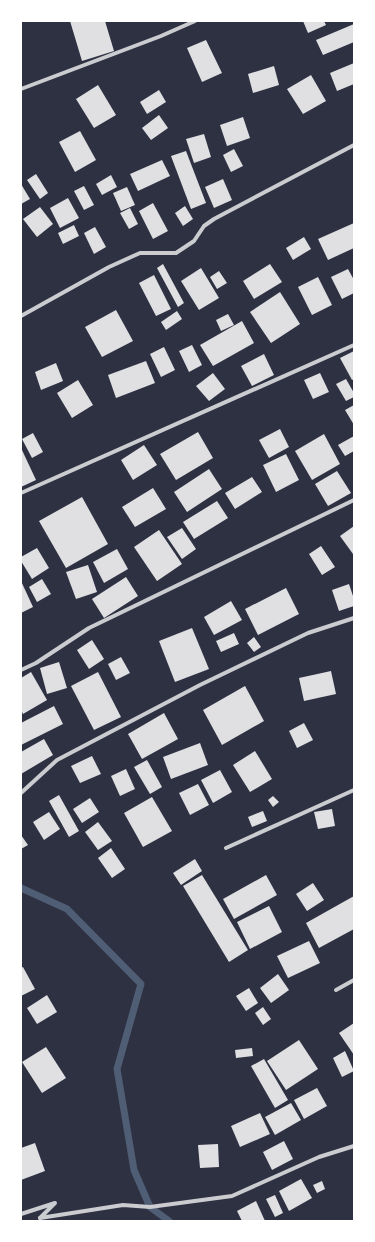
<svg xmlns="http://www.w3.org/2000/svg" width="375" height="1242" font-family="Literata,serif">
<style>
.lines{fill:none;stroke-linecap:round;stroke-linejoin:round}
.stream{stroke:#4f5d75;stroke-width:7}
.building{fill:#e0e0e3}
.minor{stroke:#caccd0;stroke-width:4}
</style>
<rect width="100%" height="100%" fill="#2d3142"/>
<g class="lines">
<polyline class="stream" points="21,888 67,909 141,984 117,1069 134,1170 150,1207 169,1221"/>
</g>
<g class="building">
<polygon points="70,21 105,21 114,51 82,61"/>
<polygon points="303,21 324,21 326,25 308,33"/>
<polygon points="354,24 354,42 323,55 316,40"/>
<polygon points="206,40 222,73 202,82 187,48"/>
<polygon points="354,63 354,84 337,91 330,73"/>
<polygon points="274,66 279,85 253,93 248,74"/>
<polygon points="311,75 326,101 303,114 287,89"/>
<polygon points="98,85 116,115 94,128 76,99"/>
<polygon points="159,90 166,102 147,114 140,102"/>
<polygon points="159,115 168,128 151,140 142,128"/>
<polygon points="243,117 250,138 227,146 220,125"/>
<polygon points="80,131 96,160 75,172 59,142"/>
<polygon points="204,134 211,157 194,163 186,139"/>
<polygon points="234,149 243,166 231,172 223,155"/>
<polygon points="186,151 206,203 191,209 171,156"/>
<polygon points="162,160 170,176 138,191 130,174"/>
<polygon points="36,174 48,193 40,199 27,180"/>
<polygon points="111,175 117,187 102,195 96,184"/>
<polygon points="223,179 232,200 214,208 205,187"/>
<polygon points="21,184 30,199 21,204"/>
<polygon points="84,186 94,205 84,210 74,191"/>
<polygon points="127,187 135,205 121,211 113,193"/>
<polygon points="68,198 79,218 60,228 50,208"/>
<polygon points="153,203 168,231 153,239 139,211"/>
<polygon points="185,206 193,219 183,226 175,213"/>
<polygon points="40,207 53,224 37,237 23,219"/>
<polygon points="130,208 138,224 129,229 120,213"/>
<polygon points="354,223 354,248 328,260 318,239"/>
<polygon points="74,225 79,236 63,244 58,233"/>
<polygon points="95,227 106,247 94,254 84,233"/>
<polygon points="304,237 311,249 293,260 286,248"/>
<polygon points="163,264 184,303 178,307 157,268"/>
<polygon points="270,264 282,282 254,299 243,281"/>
<polygon points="201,268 219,298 199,310 181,281"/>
<polygon points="348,269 354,280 354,293 342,299 331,277"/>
<polygon points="219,271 227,283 217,289 210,277"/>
<polygon points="154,275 171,309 156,316 139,283"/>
<polygon points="318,277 332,305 312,315 298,287"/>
<polygon points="280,292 300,324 271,343 250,312"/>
<polygon points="116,310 133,341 102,357 85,327"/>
<polygon points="177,311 182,319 166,330 161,322"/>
<polygon points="228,314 234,325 221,331 216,320"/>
<polygon points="242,321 254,343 213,366 200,345"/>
<polygon points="192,345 202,365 189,372 179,351"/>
<polygon points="164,347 175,370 161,377 150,354"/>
<polygon points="354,351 354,379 352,380 340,358"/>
<polygon points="264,354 274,375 252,386 241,366"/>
<polygon points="146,361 155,383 116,398 108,375"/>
<polygon points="56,363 63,381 41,390 35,372"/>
<polygon points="213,373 225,389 209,401 196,386"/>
<polygon points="320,373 329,392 313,399 304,380"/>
<polygon points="346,379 354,393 354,397 346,401 336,384"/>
<polygon points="78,380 93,405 72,418 57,393"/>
<polygon points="354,405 354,425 345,410"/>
<polygon points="280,429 289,447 269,458 259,440"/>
<polygon points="198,432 213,458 176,480 160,454"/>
<polygon points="33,433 43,452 32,458 22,439"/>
<polygon points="324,434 340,464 312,480 295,451"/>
<polygon points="354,436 354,451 345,456 338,445"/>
<polygon points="144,445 157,465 133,480 121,460"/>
<polygon points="21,448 36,480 21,487"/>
<polygon points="286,454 299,480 276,492 263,465"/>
<polygon points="209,469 222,489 187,512 174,492"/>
<polygon points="337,471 351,493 328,506 315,484"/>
<polygon points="252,477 262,492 235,509 225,493"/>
<polygon points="153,488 166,509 135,527 122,507"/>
<polygon points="82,497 108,544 66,568 39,521"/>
<polygon points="217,501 228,518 194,539 183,522"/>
<polygon points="354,526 354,553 353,554 340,536"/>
<polygon points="182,528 196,549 182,559 167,537"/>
<polygon points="159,530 182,564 157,581 134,547"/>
<polygon points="321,546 335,567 322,575 309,554"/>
<polygon points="37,548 49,568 32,579 21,561 21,557"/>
<polygon points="117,549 128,569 104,583 93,562"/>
<polygon points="88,565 97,592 76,599 66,572"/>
<polygon points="126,577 138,596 104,618 92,599"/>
<polygon points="42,579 51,594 37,602 29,587"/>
<polygon points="21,581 33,607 21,613"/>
<polygon points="349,584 354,599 354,606 339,611 332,590"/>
<polygon points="286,588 299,614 258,635 245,609"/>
<polygon points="231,601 242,620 214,635 204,617"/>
<polygon points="192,628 209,669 175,682 159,641"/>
<polygon points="234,633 239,644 221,652 216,641"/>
<polygon points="254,637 261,647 254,652 247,643"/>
<polygon points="92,640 104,659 89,669 77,650"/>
<polygon points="121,657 130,673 116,680 108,664"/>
<polygon points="59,662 67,688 47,694 40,668"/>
<polygon points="331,671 336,694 304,701 299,678"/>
<polygon points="31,672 47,700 23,714 21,710 21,678"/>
<polygon points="98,672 121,717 94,730 71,686"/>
<polygon points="245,686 264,721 222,745 203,710"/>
<polygon points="54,706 63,724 21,745 21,723"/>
<polygon points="164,713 178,739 142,759 128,734"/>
<polygon points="304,723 313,740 297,748 289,731"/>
<polygon points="44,739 53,755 21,774 21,752"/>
<polygon points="200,743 208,765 171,779 163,757"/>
<polygon points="255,751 272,779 250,792 233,765"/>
<polygon points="92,756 101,774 80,783 71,766"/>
<polygon points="147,760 162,787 150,794 134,767"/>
<polygon points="126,769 135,789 120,796 111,776"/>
<polygon points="220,770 232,792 213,803 201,780"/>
<polygon points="198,784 209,805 190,815 179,793"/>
<polygon points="59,795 79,831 69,837 49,801"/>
<polygon points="273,796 279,802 273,807 268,800"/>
<polygon points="152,797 172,831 143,847 124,813"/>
<polygon points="90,798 99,812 82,823 73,809"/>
<polygon points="332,809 335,826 318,829 314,812"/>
<polygon points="263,811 267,821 252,827 248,817"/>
<polygon points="49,812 60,829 44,840 33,822"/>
<polygon points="98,822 112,841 98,850 85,832"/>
<polygon points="21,835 28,845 21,849"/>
<polygon points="111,848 125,869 112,878 98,858"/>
<polygon points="195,859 202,871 181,885 173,873"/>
<polygon points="202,875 248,950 229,962 183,886"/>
<polygon points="266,875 277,895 234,919 223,899"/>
<polygon points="313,883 324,900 307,911 296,894"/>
<polygon points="354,896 354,929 319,948 306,923"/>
<polygon points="269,906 282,932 250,949 237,922"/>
<polygon points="309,941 320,963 288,978 277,956"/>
<polygon points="23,967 35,989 21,996 21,968"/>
<polygon points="278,974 289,990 271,1003 260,988"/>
<polygon points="249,988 258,1003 246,1011 236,996"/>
<polygon points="47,995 57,1012 37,1024 27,1008"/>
<polygon points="263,1007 271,1019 263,1025 255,1013"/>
<polygon points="354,1023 354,1055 339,1033"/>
<polygon points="299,1040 318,1069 286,1090 267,1061"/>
<polygon points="46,1047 66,1078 42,1093 22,1062"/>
<polygon points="252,1048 253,1056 236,1058 235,1050"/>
<polygon points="345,1051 354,1071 342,1077 333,1058"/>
<polygon points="264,1059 288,1100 275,1108 251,1066"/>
<polygon points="317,1088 327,1106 304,1119 294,1100"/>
<polygon points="291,1103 301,1120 275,1135 265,1117"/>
<polygon points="260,1113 270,1134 240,1147 231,1126"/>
<polygon points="284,1141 293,1159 272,1170 263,1152"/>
<polygon points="35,1143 45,1171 21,1180 21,1148"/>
<polygon points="218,1144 219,1167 200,1168 198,1145"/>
<polygon points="301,1179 312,1198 289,1211 279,1191"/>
<polygon points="322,1181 325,1189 317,1193 313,1185"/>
<polygon points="275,1195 283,1213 275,1217 266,1199"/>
<polygon points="256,1201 265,1221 242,1221 237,1211"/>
</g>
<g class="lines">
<g class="minor">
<polyline points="21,89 161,36 195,21"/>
<polyline points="21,316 109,267 140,253 176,253 194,241 204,226 214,219 354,145"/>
<polyline points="21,493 354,345"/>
<polyline points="21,670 36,663 89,628 354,500"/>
<polyline points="21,793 57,760 200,685 308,633 354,618"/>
<polyline points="226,848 354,790"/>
<polyline points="336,990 354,980"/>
<polyline points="21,1214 55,1203 40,1218"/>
<polyline points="40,1218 123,1205 150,1207 232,1196 319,1157 354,1146"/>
</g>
</g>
<rect width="375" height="1242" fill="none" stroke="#ffffff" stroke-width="44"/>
</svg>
